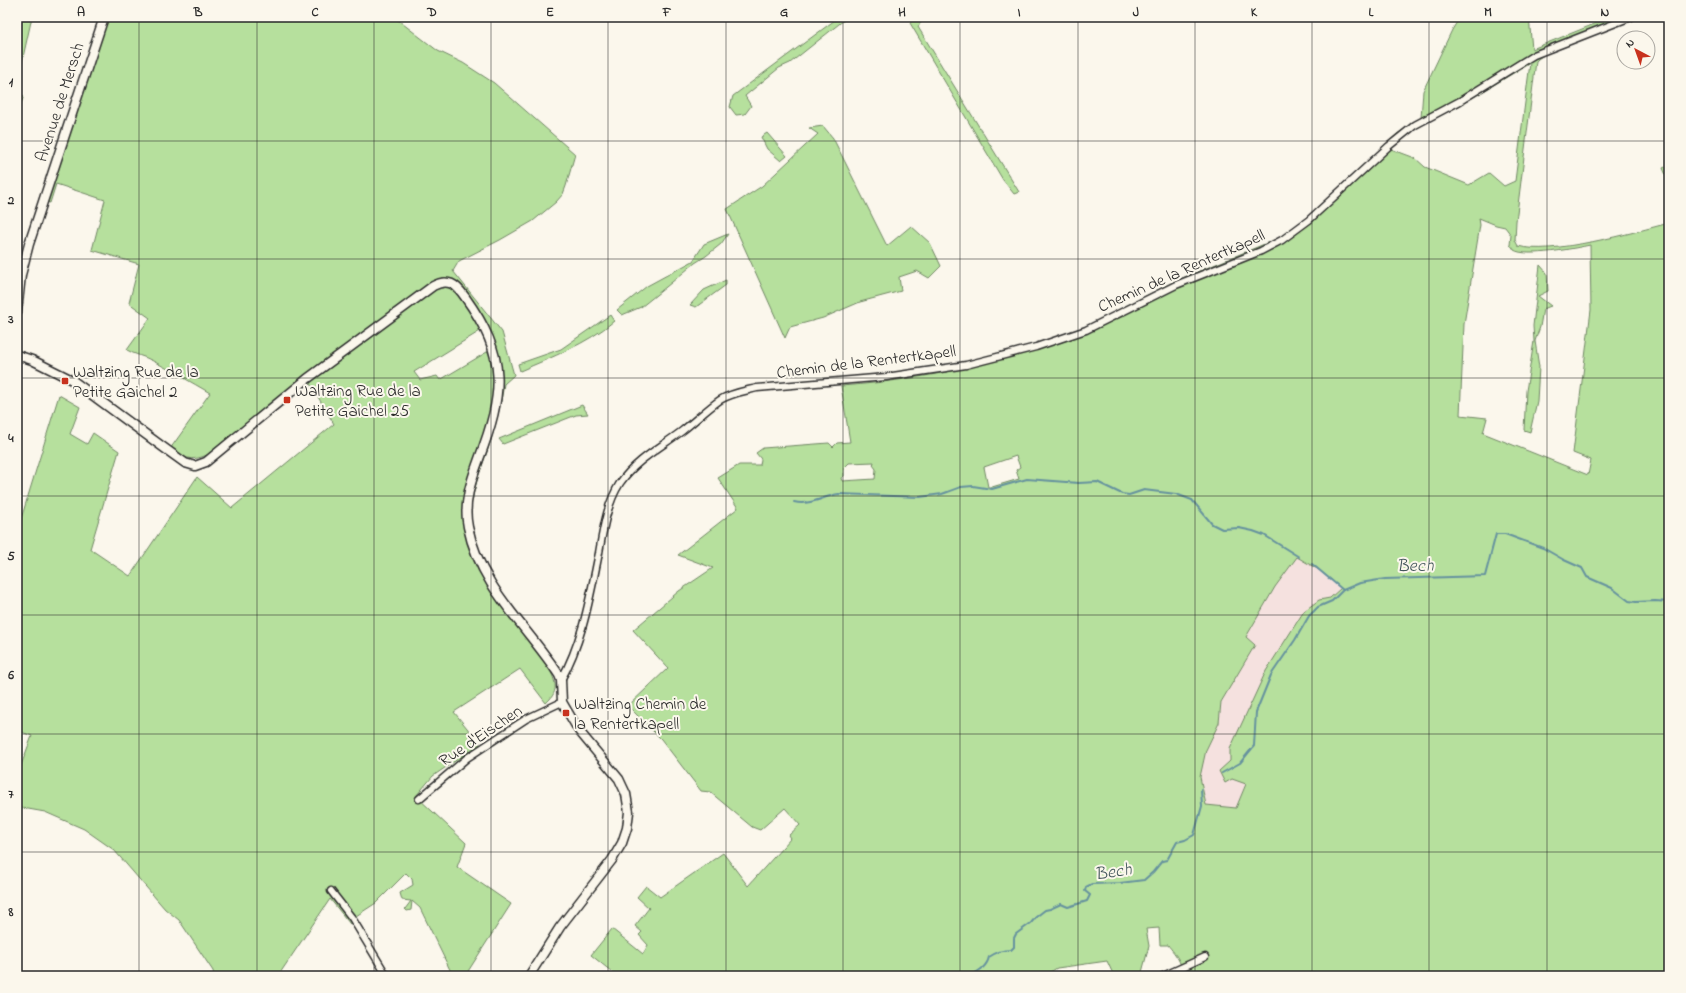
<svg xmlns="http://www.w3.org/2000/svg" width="1686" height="993" font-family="'Indie Flower',sans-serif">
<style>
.built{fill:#f5e1df}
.green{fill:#b6e09d;stroke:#708664;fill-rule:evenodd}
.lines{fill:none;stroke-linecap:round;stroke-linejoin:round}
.stream{stroke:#65929e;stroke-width:2}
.street-casing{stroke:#2b2b2b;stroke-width:9}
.secondary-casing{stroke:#2b2b2b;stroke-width:11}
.street{stroke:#fbf7ec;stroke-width:6}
.secondary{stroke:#fbf7ec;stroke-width:8}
.grid{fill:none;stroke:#2b2b2b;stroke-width:1;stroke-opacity:0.55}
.poi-dot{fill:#c8321e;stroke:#fbf7ec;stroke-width:1.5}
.labels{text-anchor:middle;stroke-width:4;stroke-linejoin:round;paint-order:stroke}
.street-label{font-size:17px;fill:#2b2b2b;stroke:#fbf7ec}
.poi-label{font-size:17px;fill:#2b2b2b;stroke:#fbf7ec;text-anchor:start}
.water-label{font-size:18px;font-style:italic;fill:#43565b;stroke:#fbf7ec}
.neatline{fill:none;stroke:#2b2b2b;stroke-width:1.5}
.grid-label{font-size:13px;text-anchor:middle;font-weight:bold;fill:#2b2b2b}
</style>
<rect width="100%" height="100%" fill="#fbf7ec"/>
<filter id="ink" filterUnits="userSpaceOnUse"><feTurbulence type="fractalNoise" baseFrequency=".025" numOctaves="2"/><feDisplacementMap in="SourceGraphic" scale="8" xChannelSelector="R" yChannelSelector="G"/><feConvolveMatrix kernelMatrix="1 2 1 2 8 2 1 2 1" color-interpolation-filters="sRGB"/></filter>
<g filter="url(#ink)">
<polygon class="built" points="1297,557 1319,570 1341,588 1330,598 1319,600 1230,749 1232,779 1246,783 1236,808 1206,805 1200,777 1206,750 1219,723 1221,702 1255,645 1246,637 1275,587"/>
<g class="green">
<polygon points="17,17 32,17 17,84"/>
<path d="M 104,17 L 394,17 L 438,51 L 463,63 L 494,83 L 575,154 L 566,186 L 563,194 L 556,202 L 533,221 L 500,240 L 459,261 L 453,271 L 502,332 L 514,375 L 504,384 C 501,403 497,421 491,440 C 484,462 474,484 471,507 C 466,553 526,632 551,669 L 550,670 C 557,685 558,692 546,703 L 520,669 L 454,712 L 480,744 L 433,776 L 416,796 L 466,843 L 457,867 L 511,904 L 465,976 L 453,976 L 420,908 L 412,901 L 411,910 L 407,911 L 405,909 L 411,901 L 402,900 L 400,893 L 413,885 L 412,879 L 406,873 L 376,903 L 356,916 L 353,913 L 350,924 L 330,899 L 278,976 L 214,976 L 213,971 L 179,920 L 165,909 L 114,850 L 84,829 L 45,812 L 17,807 L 17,768 L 20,768 L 32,736 L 17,730 L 17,532 L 59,395 L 80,407 L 70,434 L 87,444 L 93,433 L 119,451 L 90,549 L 130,576 L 197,477 L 232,508 L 334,424 L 305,375 L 207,455 C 190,462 185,458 170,449 L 210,393 C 191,382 172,371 153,361 C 144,356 135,355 127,350 L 150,318 L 129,303 L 139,264 L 92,250 L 105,200 L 56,184 L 50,203 L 43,201 ZM 485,328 L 492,349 L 440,380 L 437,376 L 420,380 L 414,372 Z"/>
<polygon points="839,17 842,17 844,20 790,63 779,68 745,96 751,106 745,114 736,115 730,107 733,96"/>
<polygon points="913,17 924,17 918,27 1019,192 1014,194 1003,180 910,23"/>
<path d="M 1460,17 L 1529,17 L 1532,49 L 1612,17 L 1638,17 C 1617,25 1548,47 1536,61 L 1516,221 L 1515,240 L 1518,246 C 1550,256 1635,232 1669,223 L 1669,976 L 1174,976 C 1190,970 1174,953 1168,945 L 1160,945 L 1159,928 L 1146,929 L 1149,946 L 1141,976 L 1114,976 L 1107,961 L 1057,968 L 1043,976 L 617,976 L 591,955 L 612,929 L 643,954 L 648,945 L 639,935 L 642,932 L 635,926 L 649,908 L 637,897 L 646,886 L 660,897 L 723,853 L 748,886 L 791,838 L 789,835 L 800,825 L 785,808 L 760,830 L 752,827 L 710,792 L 701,791 L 661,739 L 628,706 L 668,668 L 633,630 L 679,591 L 713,568 L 678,555 L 738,508 L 718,478 L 739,465 L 760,465 L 761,459 L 756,453 L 763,448 L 829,443 L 833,447 L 837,443 L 850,442 L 841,386 C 939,379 1034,356 1124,316 L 1122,308 L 1175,281 L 1279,238 L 1294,229 L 1330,198 L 1355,173 L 1397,134 L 1421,118 L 1423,91 L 1452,30 ZM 1530,63 L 1515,181 L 1504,186 L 1489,173 L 1469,185 L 1425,167 L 1415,158 L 1391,149 L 1410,131 L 1459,106 ZM 1479,218 L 1496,225 L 1505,227 L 1511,235 L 1510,245 C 1512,246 1513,248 1514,250 C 1526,258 1576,248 1590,245 L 1591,310 L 1573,453 L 1591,460 L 1588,475 L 1483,433 L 1487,418 L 1460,415 L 1464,324 L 1480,225 ZM 1016,456 L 1020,467 L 1016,470 L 1019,479 L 992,487 L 988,487 L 984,467 ZM 874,462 L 873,465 L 876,469 L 875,479 L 842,481 L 841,478 L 844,476 L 844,468 L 849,463 ZM 1297,557 L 1319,570 L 1341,588 L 1330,598 L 1319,600 L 1304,611 L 1266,671 L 1230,749 L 1230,761 L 1219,771 L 1225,783 L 1232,779 L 1246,784 L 1236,808 L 1206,805 L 1200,777 L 1206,750 L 1219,723 L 1221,702 L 1255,645 L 1246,637 L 1275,587 Z"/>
<polygon points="17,94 24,96 17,113"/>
<polygon points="823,126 833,138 887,246 911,226 930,243 941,266 929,278 917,271 899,277 901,291 860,302 823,318 790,327 785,338 727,209 762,186 818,134 809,128"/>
<polygon points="767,133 787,156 781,161 767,149 761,137"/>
<polygon points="1669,165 1669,182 1663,168"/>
<polygon points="728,234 721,244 706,256 695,263 666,287 641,307 622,315 617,310 647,286 693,261 704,244"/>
<polygon points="1540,265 1547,273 1548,291 1538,296 1551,306 1543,309 1540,327 1535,341 1539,367 1537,401 1530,432 1524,430 1526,391 1534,341 1533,326"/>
<polygon points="726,280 726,285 696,307 690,305 704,290"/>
<path d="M 610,315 L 614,321 C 587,344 552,357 520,371 L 518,364 L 561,349 Z"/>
<polygon points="582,405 588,414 576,415 503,444 499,439"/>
</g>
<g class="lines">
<g class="stream">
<path d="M 794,502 C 811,506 823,496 839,494 L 920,497 L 942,494 L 961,487 L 973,486 L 992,489 L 1027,479 L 1079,483 L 1097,482 L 1122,494 L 1129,495 L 1144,490 L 1176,494 L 1192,500 L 1212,524 L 1222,529 L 1239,528 L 1253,531 L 1264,535 L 1299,557"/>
<polyline points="1312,564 1343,590"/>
<polyline points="1222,773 1240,763 1254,746 1256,712 1271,675 1295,640 1309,616 1318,607 1332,601 1343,590 1360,583 1385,579 1485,576 1496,534 1505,534 1543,548 1564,560 1582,568 1587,577 1612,588 1629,601 1636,602 1655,601 1669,602"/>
<path d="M 970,976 C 979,971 987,967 989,957 C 997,952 1002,950 1011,950 L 1014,947 L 1014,938 L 1016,934 L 1031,923 L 1036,917 L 1045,910 L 1050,909 L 1061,904 L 1068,907 L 1087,901 L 1090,895 L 1085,891 L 1086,887 L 1092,884 L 1120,883 L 1144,880 L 1153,872 L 1162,861 L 1167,860 L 1177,842 L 1185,840 L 1194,835 L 1202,806 L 1201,789"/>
</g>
<defs>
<g id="street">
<path d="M 561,680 C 583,641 590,596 599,553 C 603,530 607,503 620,483 C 636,460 661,447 682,431 C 695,421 707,409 720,400 C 731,393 745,391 757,388 L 886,377 L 966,365 L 1036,347 L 1086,330 L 1176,285 L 1261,251 L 1282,240 L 1309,220 L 1389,146 L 1415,125 L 1460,101 L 1534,55 L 1631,17"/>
<polyline points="419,799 467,758 526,719 562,702"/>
<polyline points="331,891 352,918 387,976"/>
<polyline points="1163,976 1205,957"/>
</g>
<g id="secondary">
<polyline points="17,312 21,275 29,244 104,17"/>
<path d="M 17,355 L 32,360 L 72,380 L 167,450 L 185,463 L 195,466 L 206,462 L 307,379 L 433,286 C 448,278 456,284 465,297 C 508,357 504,393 479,459 C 471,481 463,504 468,527 C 480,587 527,626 559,675 L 561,680 L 562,702 L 579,731 L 619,779 L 626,794 L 629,812 L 627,828 L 622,843 L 612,860 L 560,927 L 529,976"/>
</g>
</defs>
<use href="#street" class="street-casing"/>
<use href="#secondary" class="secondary-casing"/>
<use href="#street" class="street"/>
<use href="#secondary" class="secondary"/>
</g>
</g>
<path class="grid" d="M 139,17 L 139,976M 257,17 L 257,976M 374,17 L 374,976M 491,17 L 491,976M 608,17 L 608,976M 726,17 L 726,976M 843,17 L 843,976M 960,17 L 960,976M 1078,17 L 1078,976M 1195,17 L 1195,976M 1312,17 L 1312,976M 1429,17 L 1429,976M 1547,17 L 1547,976M 17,141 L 1669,141M 17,259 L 1669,259M 17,378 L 1669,378M 17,496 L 1669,496M 17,615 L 1669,615M 17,734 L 1669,734M 17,852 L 1669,852"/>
<g class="poi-dot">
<rect x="61" y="377" width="8" height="8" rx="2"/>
<rect x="283" y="396" width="8" height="8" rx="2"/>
<rect x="562" y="709" width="8" height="8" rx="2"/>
</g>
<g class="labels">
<g class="street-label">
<text transform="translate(59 102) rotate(-72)" y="6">Avenue de Mersch</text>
<text transform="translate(1181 270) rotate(-24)" y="6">Chemin de la Rentertkapell</text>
<text transform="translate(866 361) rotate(-7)" y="6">Chemin de la Rentertkapell</text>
<text transform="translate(480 735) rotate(-34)" y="6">Rue d'Eischen</text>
</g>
<g class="poi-label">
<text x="73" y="377">Waltzing Rue de la<tspan x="73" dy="20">Petite Gaichel 2</tspan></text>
<text x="295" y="396">Waltzing Rue de la<tspan x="295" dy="20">Petite Gaichel 25</tspan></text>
<text x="574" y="709">Waltzing Chemin de<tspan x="574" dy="20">la Rentertkapell</tspan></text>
</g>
<g class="water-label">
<text transform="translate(1415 565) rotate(-1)" y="6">Bech</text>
<text transform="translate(1113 871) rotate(-9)" y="6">Bech</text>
</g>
</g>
<rect width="1686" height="993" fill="none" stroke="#fbf7ec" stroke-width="44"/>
<g transform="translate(1636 50) rotate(319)"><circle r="19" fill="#fbf7ec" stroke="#a8a59f"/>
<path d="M0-3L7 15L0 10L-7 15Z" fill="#c8321e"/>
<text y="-6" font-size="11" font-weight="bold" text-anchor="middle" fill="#2b2b2b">N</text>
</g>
<rect x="22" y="22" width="1642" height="949" class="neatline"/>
<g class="grid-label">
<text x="81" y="16">A</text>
<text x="198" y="16">B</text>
<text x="315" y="16">C</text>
<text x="432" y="16">D</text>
<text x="550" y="16">E</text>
<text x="667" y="16">F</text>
<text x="784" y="16">G</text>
<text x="902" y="16">H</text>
<text x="1019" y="16">I</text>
<text x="1136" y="16">J</text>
<text x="1254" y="16">K</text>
<text x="1371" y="16">L</text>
<text x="1488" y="16">M</text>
<text x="1605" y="16">N</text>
<text x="11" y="86">1</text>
<text x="11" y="204">2</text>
<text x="11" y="323">3</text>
<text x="11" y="442">4</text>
<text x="11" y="560">5</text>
<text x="11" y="679">6</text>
<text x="11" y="798">7</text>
<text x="11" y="916">8</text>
</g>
</svg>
